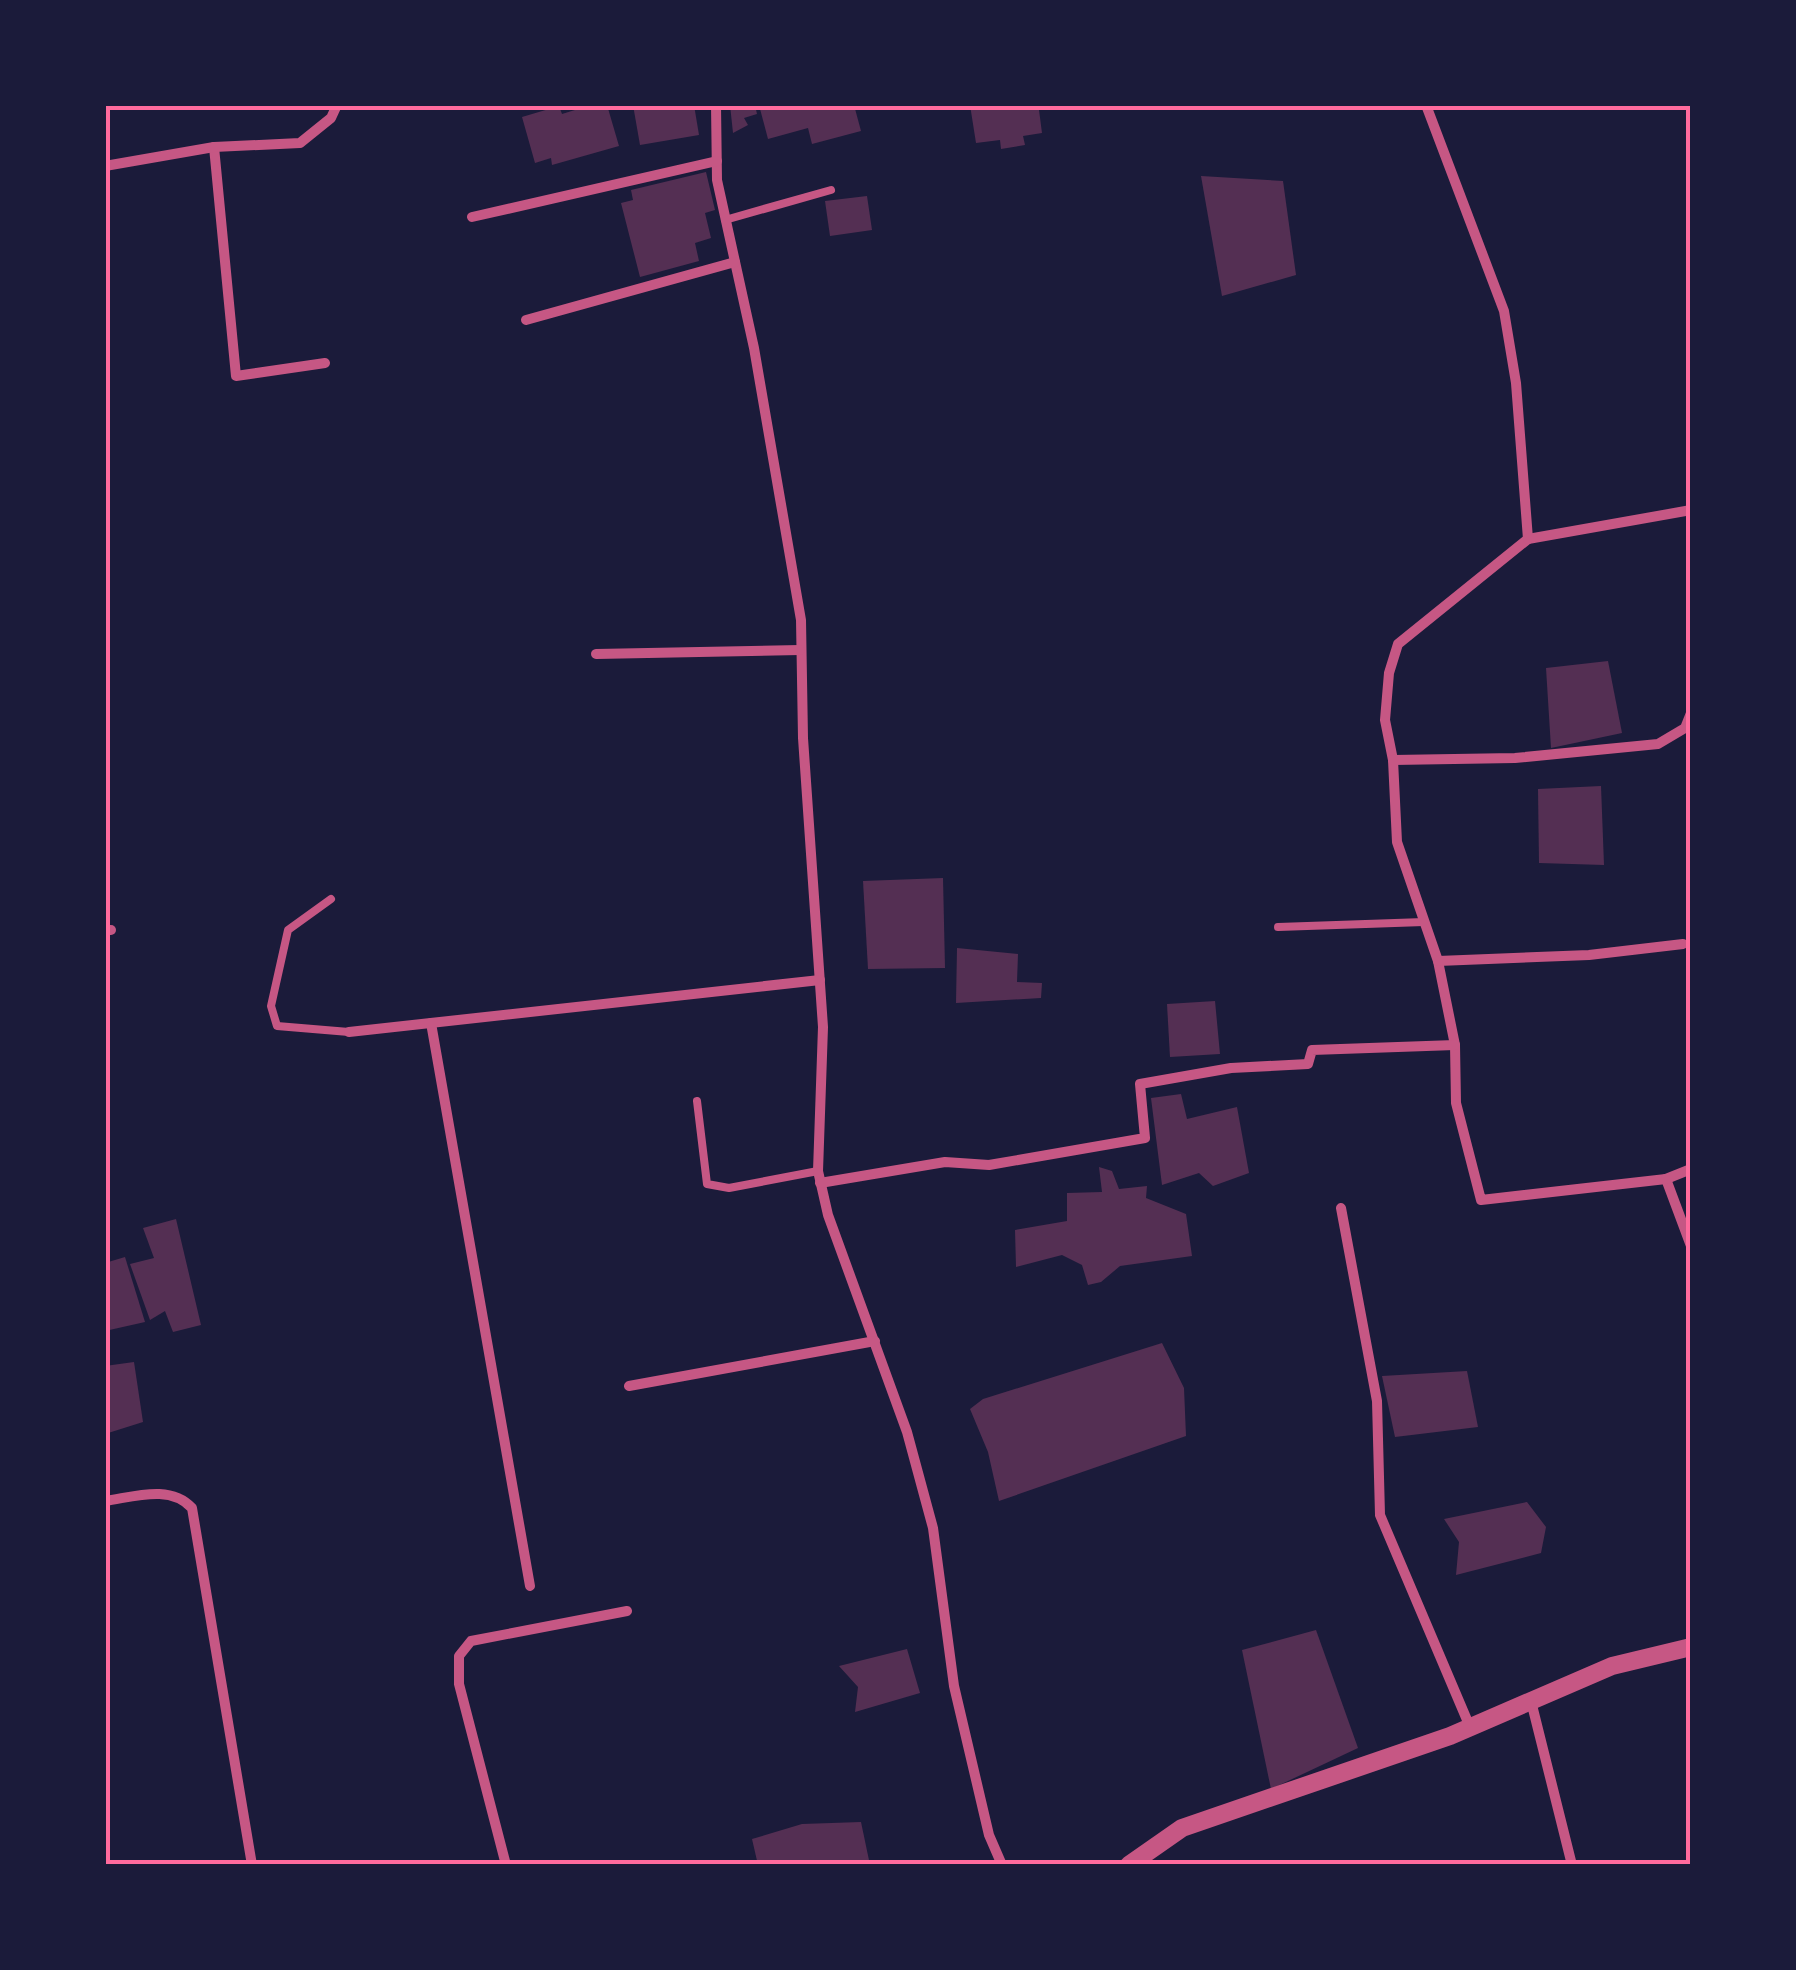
<svg xmlns="http://www.w3.org/2000/svg" width="1796" height="1970" font-family="'Golos Text',sans-serif">
<style>
.building{fill:#542f53}
.lines{fill:none;stroke-linecap:round;stroke-linejoin:round}
.service{stroke:#c65784;stroke-width:8}
.minor{stroke:#c65784;stroke-width:10}
.tertiary{stroke:#c65784;stroke-width:18}
.neatline{fill:none;stroke:#ff6b9d;stroke-width:4}
</style>
<rect width="100%" height="100%" fill="#1b1b3a"/>
<g class="building">
<polygon points="591,105 607,105 619,146 552,165 551,158 535,163 522,117 559,106 562,114"/>
<polygon points="633,105 694,105 699,135 640,145"/>
<polygon points="730,105 755,105 757,114 744,118 748,125 733,133"/>
<polygon points="759,105 854,105 861,131 812,144 808,128 768,139"/>
<polygon points="970,105 1075,105 1075,108 1039,110 1042,133 1023,136 1025,145 1001,149 1000,140 976,143"/>
<polygon points="706,172 715,210 705,213 711,238 695,243 699,261 640,277 621,203 633,200 631,190"/>
<polygon points="1201,176 1283,181 1296,275 1222,296"/>
<polygon points="867,196 872,230 830,236 825,201"/>
<polygon points="1608,661 1622,733 1551,748 1546,668"/>
<polygon points="1601,786 1604,865 1539,863 1538,789"/>
<polygon points="943,878 945,968 868,969 863,881"/>
<polygon points="957,948 1018,954 1017,982 1042,983 1041,998 956,1003"/>
<polygon points="1215,1001 1220,1054 1170,1057 1167,1004"/>
<polygon points="1181,1094 1187,1119 1237,1107 1249,1173 1213,1186 1199,1173 1162,1185 1151,1098"/>
<polygon points="1099,1167 1112,1171 1119,1189 1147,1186 1146,1198 1186,1214 1192,1256 1120,1266 1101,1282 1088,1285 1082,1265 1062,1255 1016,1267 1015,1230 1067,1221 1067,1193 1102,1192"/>
<polygon points="176,1219 201,1325 173,1332 165,1311 150,1320 130,1264 154,1258 143,1228"/>
<polygon points="125,1257 145,1322 105,1331 105,1263"/>
<polygon points="1162,1343 1184,1388 1186,1436 999,1501 988,1452 970,1409 983,1399"/>
<polygon points="134,1362 143,1422 105,1434 105,1366"/>
<polygon points="1467,1371 1478,1427 1395,1437 1382,1376"/>
<polygon points="1527,1502 1546,1527 1541,1553 1456,1575 1459,1542 1444,1519"/>
<polygon points="1316,1630 1358,1748 1271,1789 1242,1650"/>
<polygon points="907,1649 920,1693 855,1712 858,1687 839,1666"/>
<polygon points="861,1822 870,1865 758,1865 752,1839 802,1824"/>
</g>
<g class="lines">
<g class="service">
<polyline points="725,220 831,190"/>
<polyline points="331,899 288,930 271,1006 277,1026 349,1032"/>
<polyline points="1278,927 1424,922"/>
<polyline points="697,1101 707,1184 729,1188 818,1171"/>
</g>
<g class="minor">
<polyline points="716,105 717,180 754,348 801,620 803,738 823,1027 818,1171 828,1215 907,1432 933,1528 954,1686 989,1835 1002,1865"/>
<polyline points="1426,105 1504,311 1516,383 1528,539 1398,644 1389,673 1385,720 1393,760 1397,842 1438,961 1455,1045 1456,1103 1481,1200 1666,1179 1691,1246"/>
<polyline points="214,147 236,376 325,363"/>
<polyline points="105,166 214,147 300,143 331,118 337,105"/>
<polyline points="472,217 717,161"/>
<polyline points="526,320 735,262"/>
<polyline points="1528,539 1691,510"/>
<polyline points="596,654 800,650"/>
<polyline points="1393,760 1515,758 1658,744 1685,728 1691,713"/>
<polyline points="105,930 111,930"/>
<polyline points="1438,961 1589,955 1683,944"/>
<polyline points="431,1023 530,1586"/>
<polyline points="349,1032 820,980"/>
<polyline points="1666,1179 1691,1169"/>
<polyline points="820,1183 945,1162 989,1165 1145,1138 1140,1084 1231,1068 1308,1064 1312,1050 1455,1045"/>
<polyline points="1341,1208 1377,1401 1380,1515 1470,1727"/>
<polyline points="629,1386 875,1341"/>
<path d="M 105,1501 C 134,1497 170,1484 192,1508 L 252,1865"/>
<polyline points="1531,1701 1572,1865"/>
<polyline points="506,1865 459,1684 459,1656 471,1641 627,1611"/>
</g>
<polyline class="tertiary" points="1129,1865 1182,1828 1450,1736 1612,1666 1691,1647"/>
</g>
<rect width="1796" height="1970" fill="none" stroke="#1b1b3a" stroke-width="215"/>
<rect x="108" y="108" width="1580" height="1754" class="neatline"/>
</svg>
